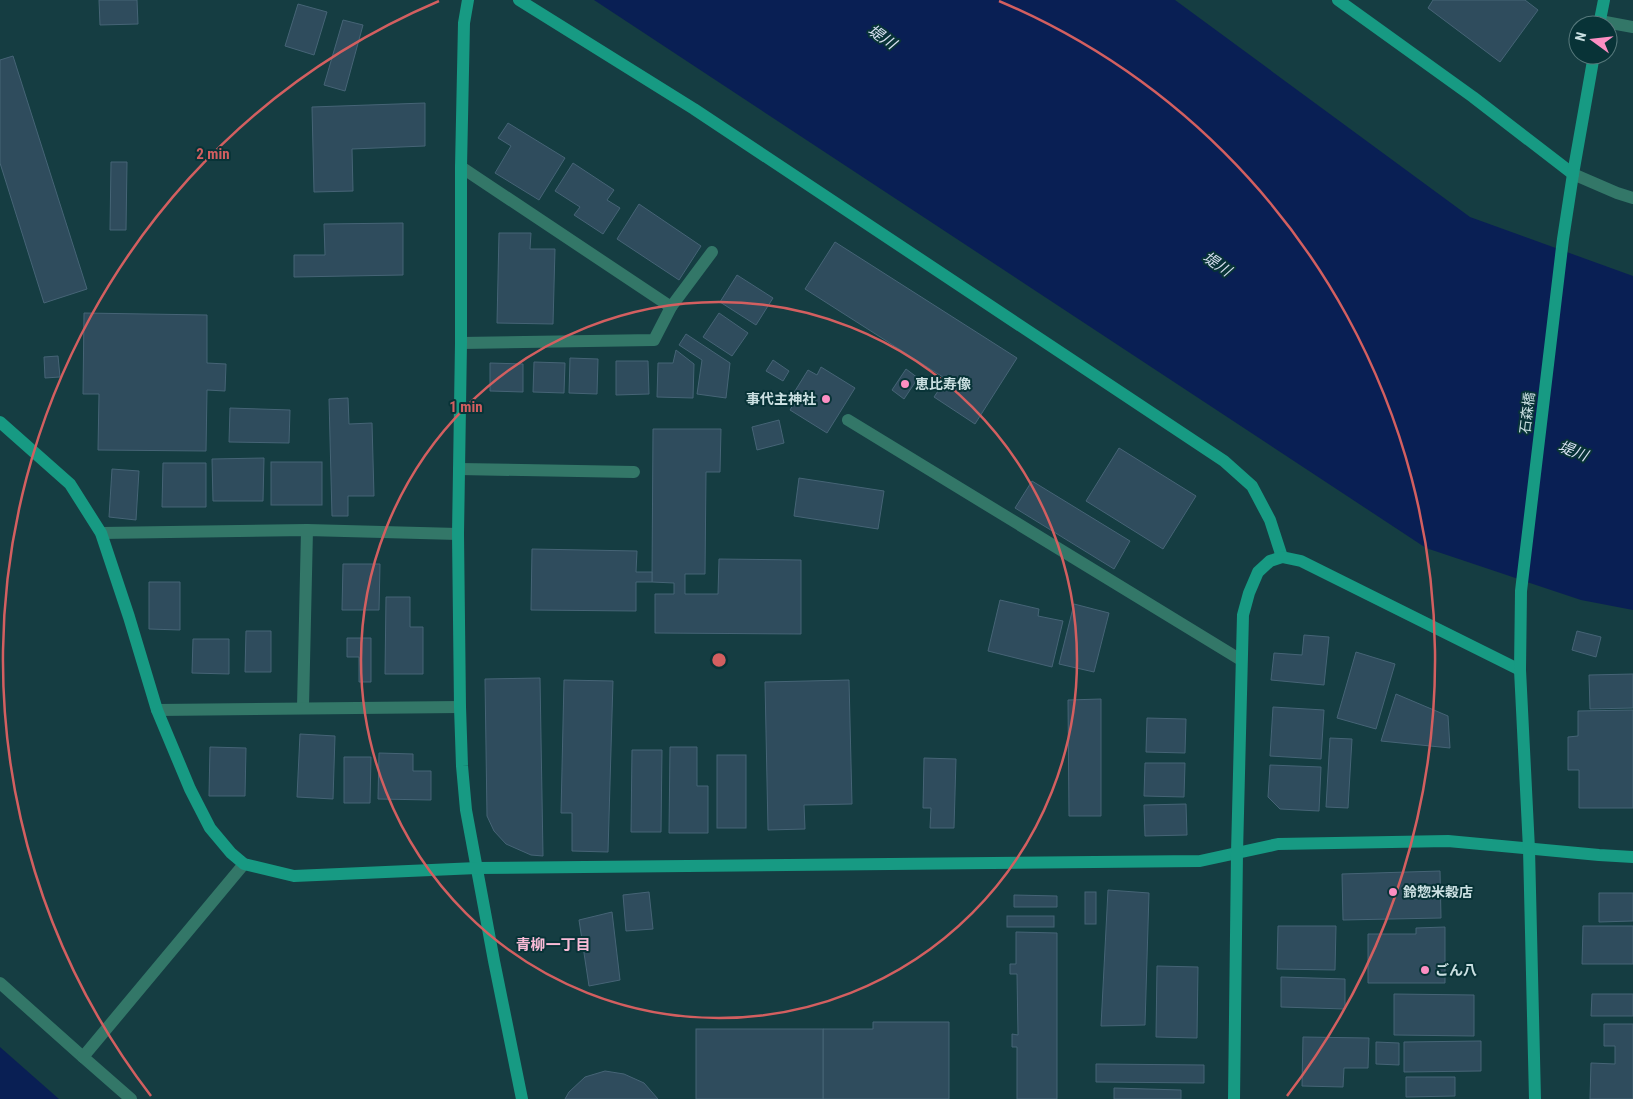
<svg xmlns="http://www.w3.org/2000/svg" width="1633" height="1099" font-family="'Roboto Condensed','Noto Sans JP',sans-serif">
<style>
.water{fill:#091f54}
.building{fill:#2f4c5d;stroke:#466476}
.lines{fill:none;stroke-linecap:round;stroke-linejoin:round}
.lane{stroke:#337768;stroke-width:12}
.street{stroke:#337768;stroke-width:12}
.secondary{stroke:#179a83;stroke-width:12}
.ring{fill:none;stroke:#d35f60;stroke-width:2.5}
.poi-dot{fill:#fc8fc3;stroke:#083337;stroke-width:2}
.labels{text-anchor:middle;stroke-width:4;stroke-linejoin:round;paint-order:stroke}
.poi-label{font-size:14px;font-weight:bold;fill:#cbe0e2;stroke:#083337;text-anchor:start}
.street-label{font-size:14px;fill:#cbe0e2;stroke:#083337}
.water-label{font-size:15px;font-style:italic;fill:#d9e2f3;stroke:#083337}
.neighbourhood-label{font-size:15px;font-weight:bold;fill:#f9bbd6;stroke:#083337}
.centre{fill:#d35f60;stroke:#083337;stroke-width:2.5}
.ring-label{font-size:15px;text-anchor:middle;font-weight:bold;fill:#d35f60;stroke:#083337;stroke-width:4;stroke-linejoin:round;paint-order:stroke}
</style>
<rect width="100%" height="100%" fill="#153d42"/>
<g class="water">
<polygon points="594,0 1175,0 1470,217 1633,276 1633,610 1581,600 1426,548"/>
<polygon points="0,1047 59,1099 0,1099"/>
</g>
<g class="building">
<polygon points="99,0 137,0 138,24 100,25"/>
<polygon points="1433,0 1525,0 1538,10 1500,62 1428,8"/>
<polygon points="298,4 327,12 314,55 285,46"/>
<polygon points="343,20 363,25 345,91 324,85"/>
<polygon points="13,56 87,289 44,303 0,163 0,60"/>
<polygon points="425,103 425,146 352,149 353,191 314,192 312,107"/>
<polygon points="508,123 565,158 539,200 495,173 511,146 498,138"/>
<polygon points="111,162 127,162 126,230 110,230"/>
<polygon points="573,163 614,190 607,200 620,208 603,234 574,215 580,207 555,191"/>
<polygon points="639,204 701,246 679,280 617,239"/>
<polygon points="403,223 403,275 294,277 294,255 325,255 324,224"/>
<polygon points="499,233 531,233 530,249 555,249 553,324 497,323"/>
<polygon points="835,242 1017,358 975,424 934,397 946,379 805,289"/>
<polygon points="737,275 773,298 756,325 720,302"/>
<polygon points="84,313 207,315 207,363 226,364 225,391 207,390 206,451 98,450 99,394 83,394"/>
<polygon points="719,313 748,333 732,356 703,337"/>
<polygon points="686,334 730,363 726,398 697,394 702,360 679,345"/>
<polygon points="676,350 694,364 693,398 657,397 658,363 673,363"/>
<polygon points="58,356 60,377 45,378 44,357"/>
<polygon points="570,358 598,359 597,394 569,393"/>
<polygon points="773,360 789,371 783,381 766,371"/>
<polygon points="616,361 648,361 649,394 616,395"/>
<polygon points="534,362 565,363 564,393 533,392"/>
<polygon points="490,363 523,364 523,392 490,391"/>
<polygon points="821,367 855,388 827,433 790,410 795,402 790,399 808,370 817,375"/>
<polygon points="906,369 918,378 904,399 892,390"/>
<polygon points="348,398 349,424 372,423 374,496 348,496 348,516 332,516 329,399"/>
<polygon points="230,408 290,410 289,443 229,442"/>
<polygon points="779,420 784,443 757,450 752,427"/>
<polygon points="653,429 721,429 720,472 706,472 705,574 685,574 685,594 718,594 719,559 801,560 801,634 655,633 655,594 674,594 674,583 652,582"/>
<polygon points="1119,448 1196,496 1163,549 1086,501"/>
<polygon points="264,458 263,501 213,501 212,459"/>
<rect x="271" y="462" width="51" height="43"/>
<polygon points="163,463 206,463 206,507 162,507"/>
<polygon points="112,469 139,471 136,520 109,517"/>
<polygon points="799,478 884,491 878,529 794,516"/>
<polygon points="1032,481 1130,541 1114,569 1015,508"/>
<polygon points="532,549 637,551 636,572 652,572 652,582 636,582 636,611 531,610"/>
<polygon points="343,564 380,564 379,610 342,610"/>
<polygon points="149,582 180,582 180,630 149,629"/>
<polygon points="386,597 410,597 410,627 423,627 423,674 385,674"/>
<polygon points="1000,600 1039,609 1038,616 1063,621 1052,667 988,651"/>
<polygon points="1074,604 1109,613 1094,672 1059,664"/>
<polygon points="246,631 271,631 271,672 245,672"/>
<polygon points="1577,631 1601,637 1596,657 1572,650"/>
<polygon points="1304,635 1329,637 1324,685 1271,680 1274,653 1302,655"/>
<polygon points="347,638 371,638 371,682 359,682 359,657 347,657"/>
<polygon points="193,639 229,639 229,674 192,673"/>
<polygon points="1356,652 1395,664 1376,729 1337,718"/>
<polygon points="1633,674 1633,708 1590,709 1589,675"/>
<polygon points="540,678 543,856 531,855 506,844 494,831 487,816 485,679"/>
<polygon points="564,680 613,681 608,852 572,851 572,813 561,813"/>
<polygon points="849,680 852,804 804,805 805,829 768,830 765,682"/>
<polygon points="1396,694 1448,716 1450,748 1381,741"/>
<polygon points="1101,699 1101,816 1069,816 1068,700"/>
<polygon points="1273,707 1324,710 1321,759 1270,756"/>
<polygon points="1633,710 1633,808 1579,808 1579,770 1568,770 1568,737 1578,736 1578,711"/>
<polygon points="1147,718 1186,719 1185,753 1146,752"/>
<polygon points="300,734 335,736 333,799 297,797"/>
<polygon points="1330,738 1352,739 1348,808 1326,807"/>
<polygon points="210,747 246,748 245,796 209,796"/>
<polygon points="670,747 697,747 697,786 708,786 708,833 669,833"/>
<polygon points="632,750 662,750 661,832 631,832"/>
<polygon points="379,753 413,754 413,771 431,771 431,800 378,799"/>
<rect x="717" y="755" width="29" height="73"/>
<polygon points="344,757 371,757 370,803 344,803"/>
<polygon points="924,758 956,759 954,828 930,828 931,808 923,808"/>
<polygon points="1145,763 1185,763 1184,797 1144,796"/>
<polygon points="1270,765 1321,767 1319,811 1280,809 1268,797"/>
<polygon points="1186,804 1187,835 1145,836 1144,805"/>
<polygon points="1440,871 1441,918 1343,920 1342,874"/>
<polygon points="1108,890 1149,893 1145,1025 1101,1026"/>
<polygon points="649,892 653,929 626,931 623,895"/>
<rect x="1085" y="892" width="11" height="32"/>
<polygon points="1599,893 1633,893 1633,921 1599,922"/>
<polygon points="1014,895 1057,896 1057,907 1014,907"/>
<polygon points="612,912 620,980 589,986 579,920"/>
<rect x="1007" y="916" width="47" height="11"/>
<polygon points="1278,926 1336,926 1335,970 1277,969"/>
<polygon points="1583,926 1633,926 1633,964 1582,964"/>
<polygon points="1445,927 1445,983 1368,983 1368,934 1416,934 1416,928"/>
<polygon points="1016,932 1057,933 1057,1099 1017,1099 1017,1047 1012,1047 1012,1034 1018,1035 1017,974 1010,974 1010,964 1016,964"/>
<polygon points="1157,966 1198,967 1197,1038 1156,1037"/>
<polygon points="1281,977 1345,979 1345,1009 1281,1007"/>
<polygon points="1394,994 1474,995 1474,1036 1394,1035"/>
<polygon points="1592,994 1633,994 1633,1016 1591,1016"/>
<polygon points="873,1022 949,1022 949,1099 823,1099 823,1029 873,1029"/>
<polygon points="1604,1024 1633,1024 1633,1099 1590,1099 1591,1063 1615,1064 1615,1046 1604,1046"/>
<rect x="696" y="1029" width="127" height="70"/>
<polygon points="1303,1037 1369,1038 1368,1068 1344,1068 1343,1087 1302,1086"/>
<polygon points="1481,1041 1481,1071 1404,1072 1404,1042"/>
<polygon points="1376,1042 1399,1043 1399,1065 1376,1064"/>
<polygon points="1096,1064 1204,1065 1204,1083 1096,1082"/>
<polygon points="605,1071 624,1074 644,1083 658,1099 565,1099 569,1092 585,1077"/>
<polygon points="1406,1077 1455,1077 1455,1096 1406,1097"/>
<polygon points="1114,1088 1181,1090 1181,1099 1114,1099"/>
</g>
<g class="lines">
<g class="lane">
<polyline points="459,469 634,472"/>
<polyline points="303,707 307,530"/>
</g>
<g class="street">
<polyline points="1600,21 1633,27"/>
<polyline points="461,167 671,307"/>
<polyline points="1573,174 1617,193 1633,198"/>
<polyline points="461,343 654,340 671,307 712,252"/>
<polyline points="848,420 1241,660"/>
<polyline points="101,533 307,530 458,534"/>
<polyline points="157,710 460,707"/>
<polyline points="0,983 83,1057"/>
<polyline points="131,1099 83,1057 244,864"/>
</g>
<g class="secondary">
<polyline points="468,0 464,23 461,167 461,343 458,534 460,707 462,766 466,810 494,961 522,1099"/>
<polyline points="519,0 694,109 1224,461 1252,486 1270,520 1282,557"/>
<polyline points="1338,0 1473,97 1573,174"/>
<polyline points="1599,25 1604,0"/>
<polyline points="0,422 70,484 101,533 129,617 157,710 190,789 210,828 231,853 244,864 294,876 477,868 1200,861 1278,844 1448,841 1599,855 1633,857"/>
<polyline points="1234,1099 1237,853 1243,615 1249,593 1258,572 1270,561 1282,557 1301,561 1520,670"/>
<polyline points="1535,1099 1529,849 1520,670 1521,591 1563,239 1573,174 1594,55"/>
</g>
</g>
<g class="ring">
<circle cx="719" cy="660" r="358"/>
<path d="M151 1096A716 716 0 0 1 439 1M999 1A716 716 0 0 1 1287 1096"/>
</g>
<g class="poi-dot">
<circle cx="905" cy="384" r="5"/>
<circle cx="826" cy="399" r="5"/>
<circle cx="1393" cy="892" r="5"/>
<circle cx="1425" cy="970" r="5"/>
</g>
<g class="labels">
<g class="poi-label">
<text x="915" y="389">恵比寿像</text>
<text x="816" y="404" text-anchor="end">事代主神社</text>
<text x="1403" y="897">鈴惣米穀店</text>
<text x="1435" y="975">ごん八</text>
</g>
<g class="street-label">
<text transform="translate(1527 413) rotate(-83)" y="5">石森橋</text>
</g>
<g class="water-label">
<text transform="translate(882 37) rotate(35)" y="5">堤川</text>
<text transform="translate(1217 264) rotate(34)" y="5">堤川</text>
<text transform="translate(1573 451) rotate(21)" y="5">堤川</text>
</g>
<g class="neighbourhood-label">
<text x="553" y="950">青柳一丁目</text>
</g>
</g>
<circle cx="719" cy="660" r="8" class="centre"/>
<g class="ring-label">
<text x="213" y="159">2 min</text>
<text x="466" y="412">1 min</text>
</g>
<g transform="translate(1593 40) rotate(285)"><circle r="24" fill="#083337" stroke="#56787b"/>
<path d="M0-4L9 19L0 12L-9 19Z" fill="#fc8fc3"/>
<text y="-8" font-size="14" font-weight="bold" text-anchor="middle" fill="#cbe0e2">N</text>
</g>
</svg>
